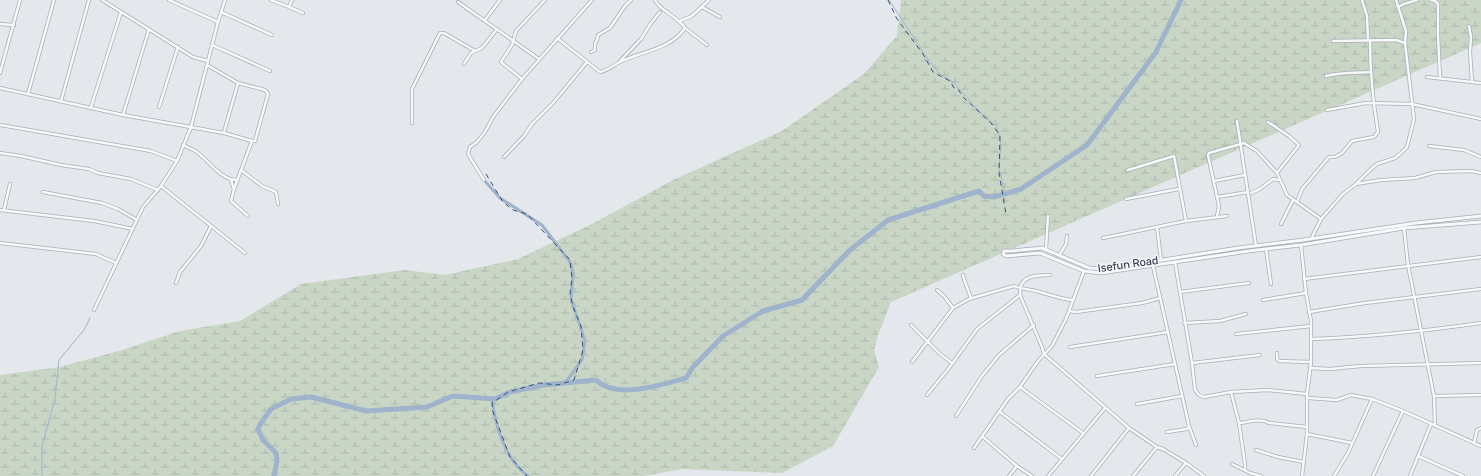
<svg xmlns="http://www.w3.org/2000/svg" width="1481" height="476" font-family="Rubik,sans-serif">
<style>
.wetland{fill:url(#wetland-marsh)}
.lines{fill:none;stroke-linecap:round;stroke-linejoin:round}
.stream{stroke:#9fb4cc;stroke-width:1}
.canal{stroke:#9fb4cc;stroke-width:3}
.river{stroke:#9fb4cc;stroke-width:5}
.ferry{stroke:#34527a;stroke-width:1;stroke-dasharray:5 4;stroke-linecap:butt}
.minor-casing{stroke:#a9aeb7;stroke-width:4}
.tertiary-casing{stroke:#a9aeb7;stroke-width:4.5}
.minor{stroke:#f7f8fa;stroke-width:2.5}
.tertiary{stroke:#f7f8fa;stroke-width:3}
.labels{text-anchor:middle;stroke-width:3;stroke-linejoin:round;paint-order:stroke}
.street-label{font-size:11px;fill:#2b3445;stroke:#f4f6f9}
</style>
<defs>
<pattern id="wetland-marsh" width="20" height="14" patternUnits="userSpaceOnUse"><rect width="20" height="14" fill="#c9d6c5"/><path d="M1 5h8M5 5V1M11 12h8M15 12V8" fill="none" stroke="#adb8ab"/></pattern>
</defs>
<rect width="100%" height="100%" fill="#e4e7ec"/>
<polygon class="wetland" points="901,0 1481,0 1481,43 891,302 878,335 874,350 879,367 833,446 782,473 682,469 644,476 0,476 0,375 60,367 122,350 180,331 240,321 301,284 405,270 445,275 518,259 592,224 673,180 782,131 864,74 897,36"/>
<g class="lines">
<g class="stream">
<polyline points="889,0 929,61 940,74 953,82 979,111 997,127 1001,144 999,168 1004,189 1003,194"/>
<polyline points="42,476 42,446 55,399 59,360 84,330 90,318"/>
</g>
<g class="canal">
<polyline points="484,180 500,198 542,225 570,262 573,273 571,299 585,341 582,360 565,383"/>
<path d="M 492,399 C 495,425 505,460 528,476"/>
</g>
<path class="river" d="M 274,476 L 277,461 L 276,453 L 263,440 L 258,429 L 261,423 L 271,409 L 291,399 L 311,397 L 366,411 L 427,407 L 453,396 L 495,399 L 510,392 L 544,385 L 596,380 C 616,400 661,385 686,378 L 693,367 L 723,336 L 763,311 L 802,300 L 850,250 L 888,220 L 979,191 L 984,196 L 994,197 L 1021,189 L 1087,145 L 1156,52 L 1181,0"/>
<g class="ferry">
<polyline points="888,0 897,19 923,54 933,72 950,81 954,88 958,89 963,97 992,124 1000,136 999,173 1006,214"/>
<polyline points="486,174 503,202 513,210 527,214 570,260 572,279 570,293 573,307 581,326 583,350 574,380 558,385 539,383 508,392 492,403 493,412 510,457 527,476"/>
</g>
<defs>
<g id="minor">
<polyline points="102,0 193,57 208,61"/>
<polyline points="169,0 218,22"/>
<polyline points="271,0 289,7 292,0"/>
<path d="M 655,0 C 659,10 677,16 685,28"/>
<polyline points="1362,0 1367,16 1368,39"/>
<polyline points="1431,0 1435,1 1438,4 1438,35 1440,78"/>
<polyline points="458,2 539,59"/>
<polyline points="289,7 303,13"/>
<polyline points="702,7 720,17"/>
<polyline points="1398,7 1404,4 1417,0"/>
<polyline points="221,12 272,35"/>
<polyline points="485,20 500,0"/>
<polyline points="680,21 692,16 709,0"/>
<polyline points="0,24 14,25"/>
<polyline points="1469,26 1471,37 1470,52 1472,82"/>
<path d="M 557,38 L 600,72 C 608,71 613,65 620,62 C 642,51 670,50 685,28 L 707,45"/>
<polyline points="1333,41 1396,40 1405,43"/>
<polyline points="212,45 270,71"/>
<polyline points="591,52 595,50 595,44 597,40 598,35 610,28 625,6 631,0"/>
<polyline points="620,61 641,39 651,23 660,12"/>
<polyline points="464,64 471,53 482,48 497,29"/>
<polyline points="207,65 238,83 265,90 268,94 255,141 252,141 234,189"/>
<polyline points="0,73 20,0"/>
<path d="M 1326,76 C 1341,72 1355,73 1370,72"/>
<polyline points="1427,77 1481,83"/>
<polyline points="522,79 501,62 512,45 516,31 545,0"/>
<polyline points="0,88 123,115 224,133 252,141"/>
<polyline points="28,94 54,0"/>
<polyline points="61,101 89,0"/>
<polyline points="91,107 121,12"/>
<polyline points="159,107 178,47"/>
<polyline points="1327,110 1366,103 1412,104 1481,119"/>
<polyline points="123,115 149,29"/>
<polyline points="1237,121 1256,246"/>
<polyline points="1268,122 1289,136 1299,145 1277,173"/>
<polyline points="412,123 412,89 440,33 444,33 475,51"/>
<polyline points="0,125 151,151 177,161"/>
<polyline points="224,132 238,83"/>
<path d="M 183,145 C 188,148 194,149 198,153 C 210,162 221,180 237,180"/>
<polyline points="1429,146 1464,150 1481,157"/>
<polyline points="0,153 21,156 61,165 89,169 98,173 131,179 158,190"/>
<polyline points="504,157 524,136 532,124 553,103 587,62"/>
<polyline points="241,170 262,186 276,192 278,204"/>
<polyline points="1128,170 1174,156 1186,221"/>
<polyline points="231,180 234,189 231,201 248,216"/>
<polyline points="484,180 468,154 470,147 477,142 485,132 493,117 522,79 592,0"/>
<polyline points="1214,181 1245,175"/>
<polyline points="1356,184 1371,169 1377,164 1395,158 1401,153 1407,147 1414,119 1405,43 1406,31 1396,0"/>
<polyline points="161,186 245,253"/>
<polyline points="43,192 102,203 118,209 137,220"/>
<polyline points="1251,193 1260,189 1273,179 1278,180"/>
<polyline points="1217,197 1248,192"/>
<polyline points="1126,199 1179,189"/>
<path d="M 1297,202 L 1302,189 L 1329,157 L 1335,157 L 1342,153 L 1352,141 L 1374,137 L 1378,132 C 1373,102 1370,71 1370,40"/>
<polyline points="0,210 94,221 133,229"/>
<polyline points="4,210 10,184"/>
<polyline points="1217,216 1219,206 1208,155 1209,153 1244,143 1257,151 1277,173 1287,195 1321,219"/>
<polyline points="1281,224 1293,200"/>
<polyline points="1157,227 1161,260"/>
<polyline points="1404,228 1408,265 1434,396 1435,426"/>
<polyline points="1103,238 1186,221 1227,216"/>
<polyline points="1311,239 1321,219 1343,194 1356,184 1381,180 1415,178 1436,172 1471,171 1481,173"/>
<polyline points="0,243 96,254 116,263"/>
<polyline points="1301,245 1306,293 1311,321 1311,362 1307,394 1307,434 1302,476"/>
<polyline points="1046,249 1048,216"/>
<polyline points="1266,249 1271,284"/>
<polyline points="1059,256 1066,244 1067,236"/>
<polyline points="1175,262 1192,363 1195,390 1199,395 1204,397 1231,392 1268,390 1307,394"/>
<polyline points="1153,266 1189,426 1196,445"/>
<polyline points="963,275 965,282 971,298"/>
<polyline points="1304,279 1481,257"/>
<polyline points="176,283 180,272 201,246 211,226"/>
<polyline points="937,290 944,296 953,308"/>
<polyline points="1180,292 1249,283"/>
<polyline points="1020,295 1042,347 1044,354 1129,428 1157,447 1163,449 1186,463 1204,476"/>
<polyline points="1263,300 1306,293"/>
<polyline points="94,310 143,207 161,186 177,161 191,127 218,22 225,0"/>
<polyline points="1069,311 1076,312 1142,303 1160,298"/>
<polyline points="1309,312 1365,303 1481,289"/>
<polyline points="1184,323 1220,321 1246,314"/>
<polyline points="911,325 939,353 952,363"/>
<polyline points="1236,334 1311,326"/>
<path d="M 1311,339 C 1368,337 1425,331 1481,323"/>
<polyline points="1070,347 1168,332"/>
<polyline points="1277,353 1277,359 1279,361 1311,362"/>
<path d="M 912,362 L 953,308 L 969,299 L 1014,286 C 1021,289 1028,289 1036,291 C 1048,294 1060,299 1073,300"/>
<polyline points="1192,363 1260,355"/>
<polyline points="1310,368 1330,369 1361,366 1481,363"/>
<polyline points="1097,376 1175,364"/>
<polyline points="1020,387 1083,433"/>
<polyline points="1231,392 1239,423 1245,464 1245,470"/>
<path d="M 927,395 L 949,368 L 977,329 L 1020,295 C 1021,293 1020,291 1020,289 C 1022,275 1039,275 1050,275"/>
<polyline points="1434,396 1481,395"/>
<polyline points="1308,398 1337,400 1351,395 1372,399 1403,411 1481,446"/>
<polyline points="1137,404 1182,396"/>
<polyline points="1000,412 1062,459"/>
<polyline points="956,416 982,376 999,355 1034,325"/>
<path d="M 1239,423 C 1249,422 1261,418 1269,423 L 1307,427"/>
<polyline points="1167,432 1187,429 1189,426"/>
<polyline points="1307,434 1352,443"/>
<polyline points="983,437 1017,466 1032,476"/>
<polyline points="1474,443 1477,430 1481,428"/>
<polyline points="974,448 1008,399 1020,387 1038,361 1052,346 1066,319 1084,271"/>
<polyline points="1256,450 1278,457 1304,462"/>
<polyline points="1418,456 1463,476"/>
<polyline points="1232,464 1250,473 1261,476"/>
<polyline points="1009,476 1017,466"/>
<polyline points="1048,476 1105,408"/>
<polyline points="1091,476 1129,428"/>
<polyline points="1133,476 1157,447"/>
<polyline points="1175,476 1186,463"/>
<polyline points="1334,476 1348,453 1372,399"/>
<polyline points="1373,476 1403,411"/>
<polyline points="1410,476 1431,424"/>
</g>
<polyline id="tertiary" points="1481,216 1416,223 1303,240 1238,248 1106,269 1089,268 1042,248 1012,251 1004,251 1003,254 1006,256 1040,253 1084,271 1101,273 1249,251 1301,245 1404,228 1481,222"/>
</defs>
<use href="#minor" class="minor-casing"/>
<use href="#tertiary" class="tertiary-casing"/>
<use href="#minor" class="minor"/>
<use href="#tertiary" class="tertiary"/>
</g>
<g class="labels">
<g class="street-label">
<text transform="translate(1128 264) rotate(-8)" y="4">Isefun Road</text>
</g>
</g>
</svg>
